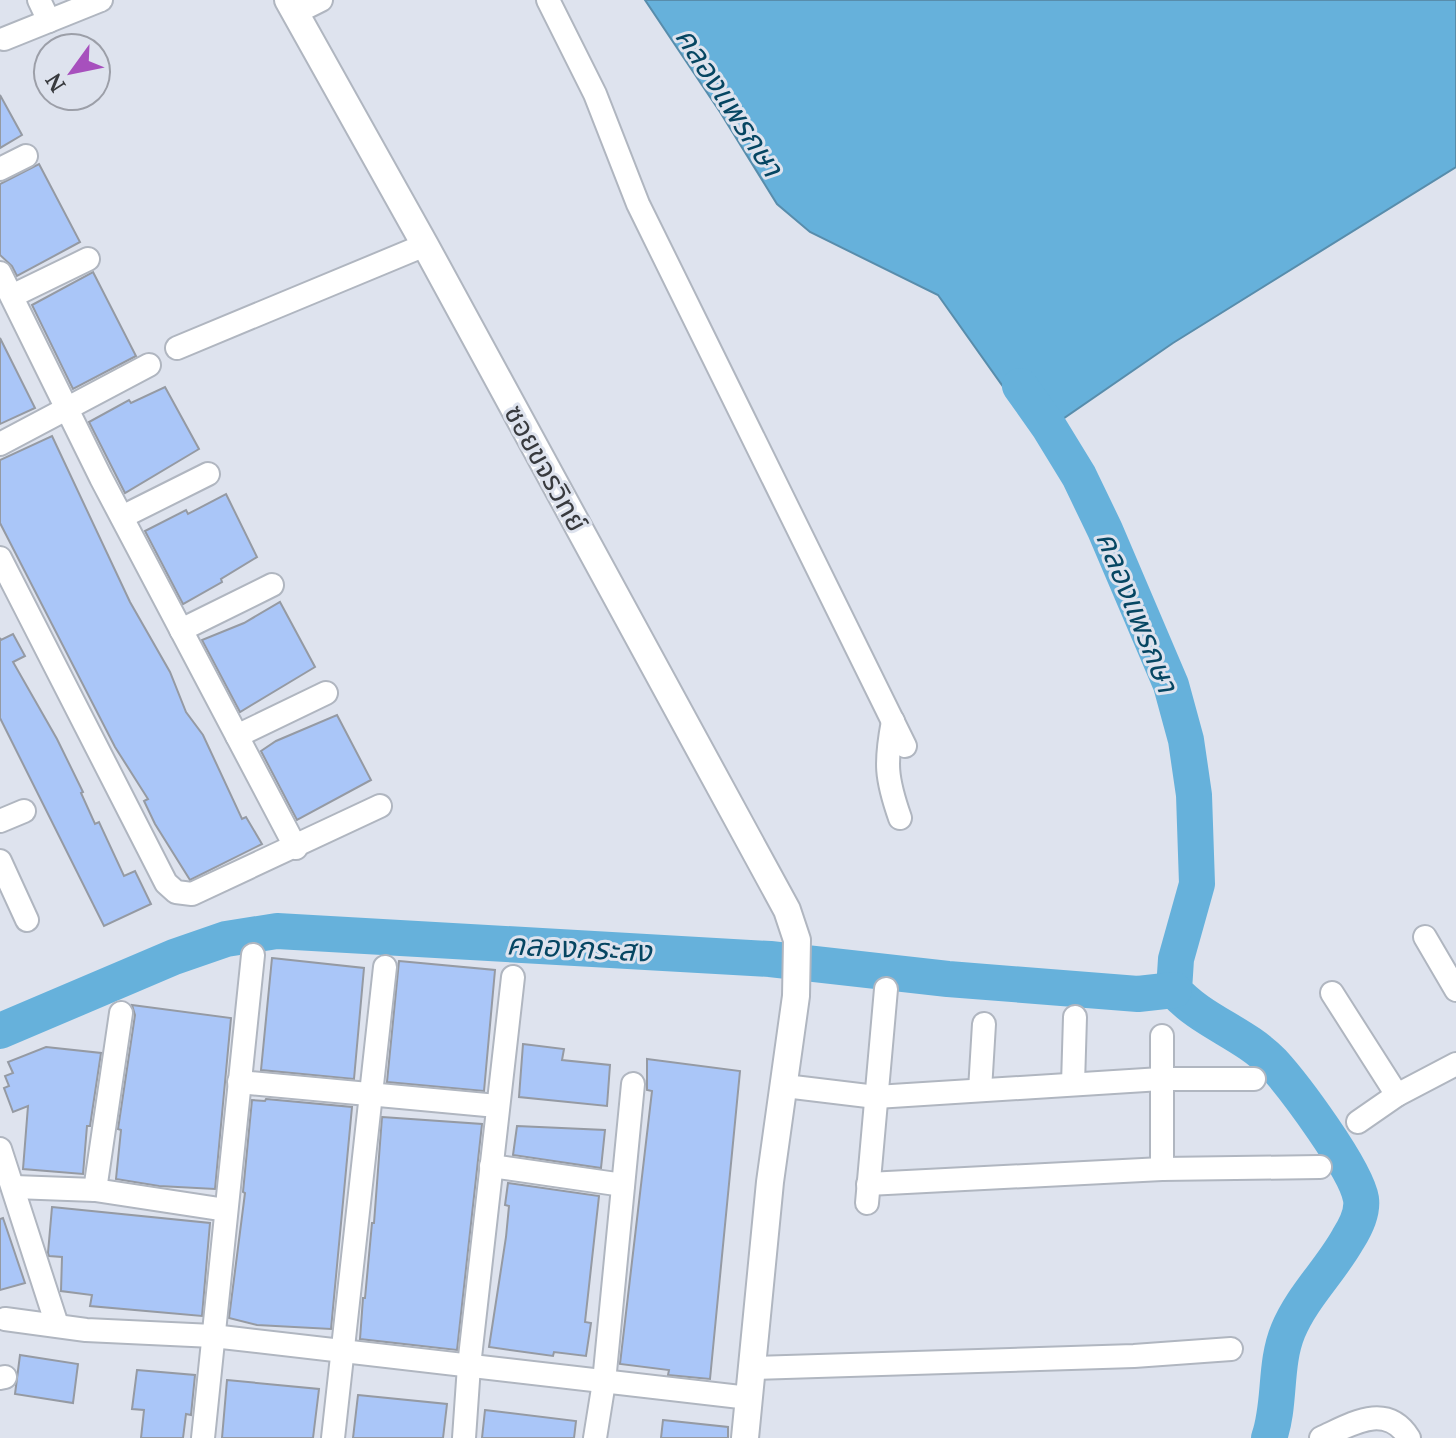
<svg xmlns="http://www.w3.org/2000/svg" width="1456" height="1438" font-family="'PT Serif','Noto Sans Thai',serif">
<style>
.water{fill:#66b1db;stroke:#588dac;stroke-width:2}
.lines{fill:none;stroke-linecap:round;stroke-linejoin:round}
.river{stroke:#66b1db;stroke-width:36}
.building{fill:#aac6f8;stroke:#959aa3;stroke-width:2}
.minor-casing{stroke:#b0b6c0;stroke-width:26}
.tertiary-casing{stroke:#b0b6c0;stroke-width:30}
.minor{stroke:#fff;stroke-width:22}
.tertiary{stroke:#fff;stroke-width:26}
.labels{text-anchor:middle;stroke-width:6;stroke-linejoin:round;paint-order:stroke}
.street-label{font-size:28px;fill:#383a3e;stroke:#dee3ee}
.water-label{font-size:30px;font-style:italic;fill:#064662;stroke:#dee3ee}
</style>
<rect width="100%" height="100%" fill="#dee3ee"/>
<polygon class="water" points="645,0 1456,0 1456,167 1173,343 1038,436 938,295 810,232 777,204 720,112"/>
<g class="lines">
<g class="river">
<path d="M 1020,386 L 1049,427 L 1079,476 L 1105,530 L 1171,685 L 1186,740 L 1194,795 L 1197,884 L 1176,959 L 1174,990 C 1201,1021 1244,1033 1272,1062 C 1294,1086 1356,1169 1361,1199 C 1363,1213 1355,1228 1348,1239 C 1330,1271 1302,1297 1288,1331 C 1274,1365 1281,1404 1269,1438"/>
<polyline points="0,1031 174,957 226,939 277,931 770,959 948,979 1138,994 1174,990"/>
</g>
</g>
<g class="building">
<polygon points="0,95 22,135 0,148"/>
<polygon points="39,164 80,242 17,276 12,266 0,255 0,184"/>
<polygon points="93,272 136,356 73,389 32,305"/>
<polygon points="0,338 35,408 0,424"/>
<polygon points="165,387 199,449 125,493 89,422 129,400 131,403"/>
<polygon points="52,436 130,602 170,672 186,712 203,735 242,819 246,817 262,844 190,880 155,824 144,801 148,799 115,747 0,523 0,460"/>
<polygon points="226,494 257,557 221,579 222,582 183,604 145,531 186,510 188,514"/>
<polygon points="280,602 315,667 240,712 202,640 244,623"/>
<polygon points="13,634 25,656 13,662 57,739 83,792 81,793 95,824 99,822 124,876 135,871 151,904 104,926 0,718 0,638 1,640"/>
<polygon points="337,715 371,780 297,820 261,751 276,741"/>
<polygon points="272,958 364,968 354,1079 261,1070"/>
<polygon points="399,961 495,970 484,1091 387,1082"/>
<polygon points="132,1005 231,1018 215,1189 159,1186 116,1179 121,1130 118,1129 135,1015"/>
<polygon points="523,1044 564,1049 562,1060 610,1065 607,1106 519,1097"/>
<polygon points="46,1047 101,1053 90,1126 87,1126 83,1174 23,1169 28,1106 13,1112 4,1088 9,1086 5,1076 13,1073 8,1062"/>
<polygon points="647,1059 740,1071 710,1379 668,1375 669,1370 620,1364 652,1091 647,1090"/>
<polygon points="266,1099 352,1107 331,1329 257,1325 229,1318 245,1193 243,1192 252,1100 265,1101"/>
<polygon points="382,1117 482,1124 457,1350 360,1339 363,1298 365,1298 372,1223 374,1223"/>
<polygon points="517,1126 605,1130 601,1168 513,1155"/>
<polygon points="508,1183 599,1196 585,1322 591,1323 586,1356 554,1352 553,1356 489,1347 506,1237 509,1206 505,1205"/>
<polygon points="52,1207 210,1223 202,1316 90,1306 92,1295 61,1291 62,1257 49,1256 48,1253"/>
<polygon points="3,1218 25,1283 0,1290 0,1219"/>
<polygon points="20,1355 78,1364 73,1403 15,1394"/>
<polygon points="137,1370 195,1375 191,1415 186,1414 183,1438 141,1438 144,1410 132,1409"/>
<polygon points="227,1380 319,1389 313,1438 222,1438"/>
<polygon points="358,1395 447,1404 443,1438 353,1438"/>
<polygon points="485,1410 576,1421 574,1438 482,1438"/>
<polygon points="663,1420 728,1427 728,1438 661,1438"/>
</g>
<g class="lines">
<defs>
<g id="minor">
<polyline points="39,0 49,21"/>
<polyline points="548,0 595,94 638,204 905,746"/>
<polyline points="295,13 321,0"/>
<polyline points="4,39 101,0"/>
<polyline points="0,169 26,156"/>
<polyline points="0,273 101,478 296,848"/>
<polyline points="12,296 88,259"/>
<polyline points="177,348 425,245"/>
<polyline points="0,444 149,365"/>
<polyline points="122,517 208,474"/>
<polyline points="0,558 166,883 176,892 192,894 380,806"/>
<polyline points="181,630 272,585"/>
<path d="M 893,721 C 885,763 886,778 900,818"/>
<polyline points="237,736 326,693"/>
<polyline points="0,821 24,811"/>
<polyline points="0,861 27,920"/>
<polyline points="1425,937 1456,990"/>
<polyline points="1332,993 1397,1095"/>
<polyline points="239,1082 497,1106"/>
<polyline points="1073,1084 1075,1017"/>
<polyline points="785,1086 876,1097 1161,1079 1254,1079"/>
<polyline points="980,1090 984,1024"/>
<polyline points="1358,1122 1397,1095 1456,1064"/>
<polyline points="0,1149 57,1325"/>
<polyline points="491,1166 623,1185"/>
<polyline points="1162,1169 1162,1036"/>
<polyline points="868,1184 1162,1169 1320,1167"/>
<polyline points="14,1187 95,1190 226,1210"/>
<polyline points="95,1190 121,1013"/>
<polyline points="867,1203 886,989"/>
<polyline points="5,1319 86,1330 213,1336 749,1398"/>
<polyline points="751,1368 1134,1356 1231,1349"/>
<polyline points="0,1378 5,1377"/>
<polyline points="203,1438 253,955"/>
<polyline points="333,1438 385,967"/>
<polyline points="464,1438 469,1366 513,977"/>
<polyline points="595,1438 604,1382 633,1084"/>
<path d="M 1321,1438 C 1350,1425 1386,1401 1409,1438"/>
</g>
<polyline id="tertiary" points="288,0 425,245 787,910 797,940 796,996 770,1182 745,1438"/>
</defs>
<use href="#minor" class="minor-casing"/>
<use href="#tertiary" class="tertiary-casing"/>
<use href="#minor" class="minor"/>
<use href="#tertiary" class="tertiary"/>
</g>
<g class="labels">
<g class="street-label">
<text transform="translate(546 468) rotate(61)" y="10">ซอยขจรวิทย์</text>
</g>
<g class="water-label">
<text transform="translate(729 102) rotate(57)" y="10">คลองแพรกษา</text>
<text transform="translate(1137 612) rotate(68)" y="10">คลองแพรกษา</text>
<text transform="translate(579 948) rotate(3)" y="10">คลองกระสง</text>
</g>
</g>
<g transform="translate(72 72) rotate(237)"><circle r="38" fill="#dee3ee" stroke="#9c9fa8" stroke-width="2"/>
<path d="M0-6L14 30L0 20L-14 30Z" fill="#a750bd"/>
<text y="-12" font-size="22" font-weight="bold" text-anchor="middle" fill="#383a3e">N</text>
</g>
</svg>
